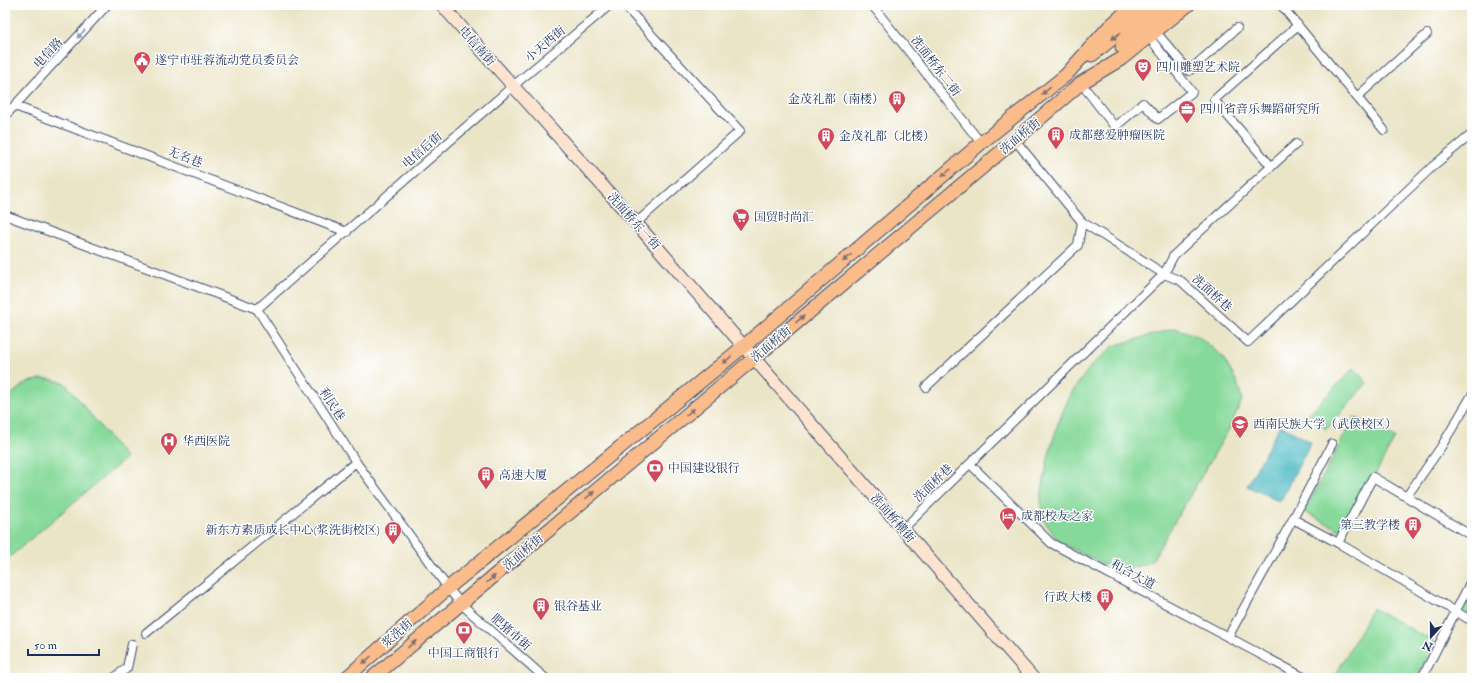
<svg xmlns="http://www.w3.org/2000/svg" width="1477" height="683" font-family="'IM FELL Double Pica','Noto Serif SC',serif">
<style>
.green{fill:#86d99a;stroke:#50847c}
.water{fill:#4bb9c2;stroke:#337490}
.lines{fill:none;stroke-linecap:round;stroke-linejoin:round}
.street-casing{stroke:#3a4a6e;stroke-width:10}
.secondary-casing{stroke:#3a4a6e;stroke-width:14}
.primary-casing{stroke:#3a4a6e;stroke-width:15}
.street{stroke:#fff;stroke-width:8}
.secondary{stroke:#fde4d1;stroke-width:12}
.primary{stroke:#fabc8b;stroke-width:13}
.oneway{fill:#8d97ae}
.oneway2{fill:#7f6e72}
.labels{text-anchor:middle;stroke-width:3;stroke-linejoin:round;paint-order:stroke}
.street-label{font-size:12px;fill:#1b2f5e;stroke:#fff}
.poi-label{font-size:12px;fill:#1b2f5e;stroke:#fff;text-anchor:start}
</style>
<rect width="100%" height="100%" fill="#fff"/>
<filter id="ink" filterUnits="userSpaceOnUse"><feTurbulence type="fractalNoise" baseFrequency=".025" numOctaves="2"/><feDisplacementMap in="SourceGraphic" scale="8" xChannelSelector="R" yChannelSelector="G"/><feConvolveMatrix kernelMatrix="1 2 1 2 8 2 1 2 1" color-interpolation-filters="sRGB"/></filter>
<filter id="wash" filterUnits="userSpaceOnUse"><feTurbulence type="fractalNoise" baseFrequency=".012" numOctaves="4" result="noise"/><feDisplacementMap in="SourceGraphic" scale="16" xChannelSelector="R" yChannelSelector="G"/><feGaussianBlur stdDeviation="0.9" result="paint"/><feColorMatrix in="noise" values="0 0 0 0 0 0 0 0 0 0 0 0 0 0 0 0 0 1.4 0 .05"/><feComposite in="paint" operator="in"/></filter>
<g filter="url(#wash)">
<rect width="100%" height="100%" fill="#ebe5c8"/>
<g class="green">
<polygon points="1175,328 1198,336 1222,356 1237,382 1242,400 1229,429 1151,562 1119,572 1059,542 1042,518 1041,495 1048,458 1058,423 1070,395 1090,367 1113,346"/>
<polygon points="1354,368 1367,383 1326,430 1309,413"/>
<polygon points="41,379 50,379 65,383 126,458 5,561 5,400 25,383"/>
<polygon points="1354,417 1395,438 1344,532 1304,512"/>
<polygon points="1472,579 1472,621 1455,611"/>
<polygon points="1372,608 1435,642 1416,678 1334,678"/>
</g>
<polygon class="water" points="1280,425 1311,442 1280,502 1247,486"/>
</g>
<g filter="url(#ink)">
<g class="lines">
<defs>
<g id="street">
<polyline points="624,5 740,131 636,223"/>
<polyline points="872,5 981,143"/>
<polyline points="1281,5 1384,130"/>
<polyline points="1156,32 1189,71 1237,28"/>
<polyline points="1081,83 1115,127 1143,103 1158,119 1192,92 1149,37"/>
<polyline points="1357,97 1427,34"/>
<polyline points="15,106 347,232"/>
<polyline points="5,116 107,5"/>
<polyline points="1015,140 1082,222 1164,274 1181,281 1248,342 1433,166 1472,134"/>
<polyline points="1271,166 1214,100 1298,25"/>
<polyline points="5,215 257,309"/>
<polyline points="926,387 1078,245 1082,222"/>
<polyline points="970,464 1051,543 1305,678"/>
<polyline points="1407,496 1441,447 1472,395"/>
<polyline points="1293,519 1338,543 1472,621"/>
<polyline points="903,529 1164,274 1174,255 1296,144"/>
<polyline points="1338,543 1373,477 1472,536"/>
<polyline points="146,633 356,462"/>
<polyline points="1228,637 1293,519 1332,444"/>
<polyline points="114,678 127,668 132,644"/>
<polyline points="545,678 461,604 448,588 356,462 257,309 513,86 610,5"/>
<polyline points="1422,678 1472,579"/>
</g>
<polyline id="secondary" points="442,5 513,86 636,223 1033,678"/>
<g id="primary">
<polyline points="1122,47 1171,5"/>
<polyline points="1092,55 1154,5"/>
<polyline points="346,678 448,588 744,346 981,143 1066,75 1109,27 1134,5"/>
<polyline points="372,678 1015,140 1081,83 1121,59 1188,5"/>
</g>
</defs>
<use href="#street" class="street-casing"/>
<use href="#secondary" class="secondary-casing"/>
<use href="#primary" class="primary-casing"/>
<use href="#street" class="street"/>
<use href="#secondary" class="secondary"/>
<use href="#primary" class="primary"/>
</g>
<defs><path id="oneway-solid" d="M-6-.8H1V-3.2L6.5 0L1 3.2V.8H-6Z"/></defs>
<use class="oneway" href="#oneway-solid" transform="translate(81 34) rotate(133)"/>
<g class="oneway2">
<use href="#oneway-solid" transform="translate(1116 36) rotate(142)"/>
<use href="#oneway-solid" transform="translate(1046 91) rotate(141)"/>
<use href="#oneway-solid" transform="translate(946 173) rotate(139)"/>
<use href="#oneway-solid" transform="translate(847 258) rotate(139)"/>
<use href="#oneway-solid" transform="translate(800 319) rotate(-40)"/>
<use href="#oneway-solid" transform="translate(727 360) rotate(141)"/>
<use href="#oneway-solid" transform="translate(690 412) rotate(-40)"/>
<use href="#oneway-solid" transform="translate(590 495) rotate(-40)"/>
<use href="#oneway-solid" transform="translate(491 579) rotate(-40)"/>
<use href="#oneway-solid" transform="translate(412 644) rotate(-40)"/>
<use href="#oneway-solid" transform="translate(367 660) rotate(138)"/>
</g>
</g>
<defs>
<symbol id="civic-pin" viewBox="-11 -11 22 30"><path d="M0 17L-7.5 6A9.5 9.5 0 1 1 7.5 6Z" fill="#d1495b" stroke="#fff"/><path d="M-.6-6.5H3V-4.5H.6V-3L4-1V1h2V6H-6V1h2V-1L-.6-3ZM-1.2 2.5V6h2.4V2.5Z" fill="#fff"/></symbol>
<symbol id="theatre-pin" viewBox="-11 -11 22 30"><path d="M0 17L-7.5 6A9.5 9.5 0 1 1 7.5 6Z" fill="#d1495b" stroke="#fff"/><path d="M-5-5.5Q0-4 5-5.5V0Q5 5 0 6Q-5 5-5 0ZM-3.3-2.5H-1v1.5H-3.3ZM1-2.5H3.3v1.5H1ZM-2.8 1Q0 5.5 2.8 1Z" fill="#fff"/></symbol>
<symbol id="building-pin" viewBox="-11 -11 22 30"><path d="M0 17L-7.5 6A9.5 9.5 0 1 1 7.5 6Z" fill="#d1495b" stroke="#fff"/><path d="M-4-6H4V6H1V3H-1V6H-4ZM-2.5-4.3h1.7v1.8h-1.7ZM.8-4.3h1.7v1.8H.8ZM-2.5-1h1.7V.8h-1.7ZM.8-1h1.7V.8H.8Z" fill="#fff"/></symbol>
<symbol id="office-pin" viewBox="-11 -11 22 30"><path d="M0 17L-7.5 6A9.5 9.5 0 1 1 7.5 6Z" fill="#d1495b" stroke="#fff"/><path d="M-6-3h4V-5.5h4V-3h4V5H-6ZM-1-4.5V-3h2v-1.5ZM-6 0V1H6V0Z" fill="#fff"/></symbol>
<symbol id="supermarket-pin" viewBox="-11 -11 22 30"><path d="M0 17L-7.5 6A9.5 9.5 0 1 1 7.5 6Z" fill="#d1495b" stroke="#fff"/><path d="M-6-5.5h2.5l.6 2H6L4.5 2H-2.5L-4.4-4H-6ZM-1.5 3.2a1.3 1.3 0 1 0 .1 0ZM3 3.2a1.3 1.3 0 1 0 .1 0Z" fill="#fff"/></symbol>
<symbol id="university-pin" viewBox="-11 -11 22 30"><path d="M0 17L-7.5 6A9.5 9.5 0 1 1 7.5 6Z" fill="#d1495b" stroke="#fff"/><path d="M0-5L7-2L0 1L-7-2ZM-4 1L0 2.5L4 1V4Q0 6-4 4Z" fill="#fff"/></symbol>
<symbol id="hospital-pin" viewBox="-11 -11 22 30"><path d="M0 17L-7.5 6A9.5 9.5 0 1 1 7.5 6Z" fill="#d1495b" stroke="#fff"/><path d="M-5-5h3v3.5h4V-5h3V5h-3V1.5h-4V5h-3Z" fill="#fff"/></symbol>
<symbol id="bank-pin" viewBox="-11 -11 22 30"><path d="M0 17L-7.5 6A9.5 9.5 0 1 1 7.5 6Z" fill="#d1495b" stroke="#fff"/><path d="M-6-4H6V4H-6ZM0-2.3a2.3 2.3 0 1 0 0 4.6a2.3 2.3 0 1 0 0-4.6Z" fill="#fff"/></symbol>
<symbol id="hotel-pin" viewBox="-11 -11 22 30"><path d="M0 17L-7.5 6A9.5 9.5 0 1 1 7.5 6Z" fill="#d1495b" stroke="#fff"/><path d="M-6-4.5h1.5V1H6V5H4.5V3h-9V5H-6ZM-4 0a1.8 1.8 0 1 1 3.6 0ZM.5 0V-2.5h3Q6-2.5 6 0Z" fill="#fff"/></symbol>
</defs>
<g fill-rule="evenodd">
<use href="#civic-pin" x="132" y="50" width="20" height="27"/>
<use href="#theatre-pin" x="1133" y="57" width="20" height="27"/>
<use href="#building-pin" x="887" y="89" width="20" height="27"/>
<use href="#office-pin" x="1177" y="99" width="20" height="27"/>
<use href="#building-pin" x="1046" y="125" width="20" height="27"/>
<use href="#building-pin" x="816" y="126" width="20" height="27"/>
<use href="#supermarket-pin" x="731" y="207" width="20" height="27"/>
<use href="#university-pin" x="1230" y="414" width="20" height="27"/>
<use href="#hospital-pin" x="159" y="431" width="20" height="27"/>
<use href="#bank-pin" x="645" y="458" width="20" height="27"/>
<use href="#building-pin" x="476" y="465" width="20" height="27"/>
<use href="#hotel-pin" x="998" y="506" width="20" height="27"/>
<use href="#building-pin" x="1403" y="515" width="20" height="27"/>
<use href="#building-pin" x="383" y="520" width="20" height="27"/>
<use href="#building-pin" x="1095" y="587" width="20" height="27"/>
<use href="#building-pin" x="531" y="596" width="20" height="27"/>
<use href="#bank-pin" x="454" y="620" width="20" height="27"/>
</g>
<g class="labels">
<g class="street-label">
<text transform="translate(545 44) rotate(-40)" y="4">小天西街</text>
<text transform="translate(477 46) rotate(49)" y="4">电信南街</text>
<text transform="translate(48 53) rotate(-47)" y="4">电信路</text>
<text transform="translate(936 66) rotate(52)" y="4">洗面桥东二街</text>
<text transform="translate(1020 136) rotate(-40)" y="4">洗面桥街</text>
<text transform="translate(422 150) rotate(-41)" y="4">电信后街</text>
<text transform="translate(185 157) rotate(21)" y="4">无名巷</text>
<text transform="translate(634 221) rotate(48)" y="4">洗面桥东一街</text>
<text transform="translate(1212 293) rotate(42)" y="4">洗面桥巷</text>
<text transform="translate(771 344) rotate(-40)" y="4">洗面桥街</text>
<text transform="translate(332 404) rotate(57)" y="4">利民巷</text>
<text transform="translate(933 483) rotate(-44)" y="4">洗面桥巷</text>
<text transform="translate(893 518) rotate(49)" y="4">洗面桥横街</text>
<text transform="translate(523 552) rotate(-40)" y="4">洗面桥街</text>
<text transform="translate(1133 574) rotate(28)" y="4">和合大道</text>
<text transform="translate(511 632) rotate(41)" y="4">肥猪市街</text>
<text transform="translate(397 633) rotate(-42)" y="4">浆洗街</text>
</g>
<g class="poi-label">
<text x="155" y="64">遂宁市驻蓉流动党员委员会</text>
<text x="1156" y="71">四川雕塑艺术院</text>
<text x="884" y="103" text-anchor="end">金茂礼都（南楼）</text>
<text x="1200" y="113">四川省音乐舞蹈研究所</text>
<text x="1069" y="139">成都慈爱肿瘤医院</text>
<text x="839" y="140">金茂礼都（北楼）</text>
<text x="754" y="221">国贸时尚汇</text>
<text x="1253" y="428">西南民族大学（武侯校区）</text>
<text x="182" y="445">华西医院</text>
<text x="668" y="472">中国建设银行</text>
<text x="499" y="479">高速大厦</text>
<text x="1021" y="520">成都校友之家</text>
<text x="1400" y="529" text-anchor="end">第三教学楼</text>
<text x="380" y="534" text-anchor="end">新东方素质成长中心(浆洗街校区)</text>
<text x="1092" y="601" text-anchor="end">行政大楼</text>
<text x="554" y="610">银谷基业</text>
<text x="464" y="657" text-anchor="middle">中国工商银行</text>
</g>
</g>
<rect width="1477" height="683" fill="none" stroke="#fff" stroke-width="20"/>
<g transform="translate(1431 637) rotate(201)" stroke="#ffffff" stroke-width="3" paint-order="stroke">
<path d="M0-3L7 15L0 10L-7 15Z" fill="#1b2f5e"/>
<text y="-6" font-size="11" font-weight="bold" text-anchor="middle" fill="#1b2f5e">N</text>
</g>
<path d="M28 649v6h71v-6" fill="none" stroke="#1b2f5e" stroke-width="2"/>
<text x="34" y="649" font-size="12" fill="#1b2f5e" stroke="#ffffff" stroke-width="3" paint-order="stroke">50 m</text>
</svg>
